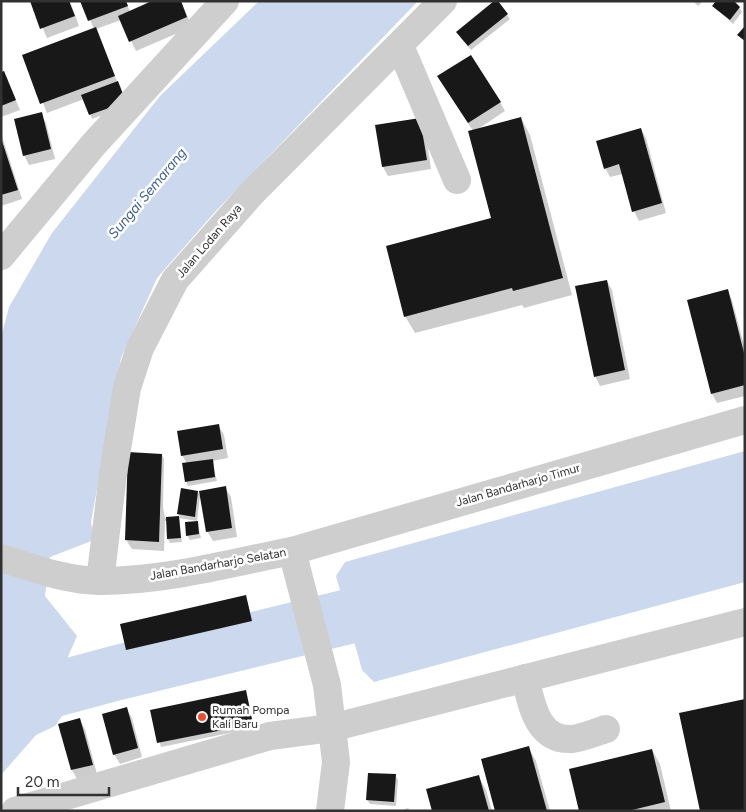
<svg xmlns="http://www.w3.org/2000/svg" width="746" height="812" font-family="Figtree,sans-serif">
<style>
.water{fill:#ccd8ed}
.shadow{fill:#0003}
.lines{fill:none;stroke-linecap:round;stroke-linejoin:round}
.river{stroke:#ccd8ed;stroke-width:55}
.building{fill:#181818}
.minor{stroke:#cecece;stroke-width:28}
.poi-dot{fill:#e65034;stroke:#fff;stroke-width:2}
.labels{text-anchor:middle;stroke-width:5;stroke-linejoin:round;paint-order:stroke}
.street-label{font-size:12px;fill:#313131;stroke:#fff}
.poi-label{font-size:12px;fill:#313131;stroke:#fff;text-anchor:start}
.water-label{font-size:14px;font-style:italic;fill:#3d5e94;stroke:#fff}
</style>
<rect width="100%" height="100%" fill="#fff"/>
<g class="water">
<polygon points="259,1 418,1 214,213 157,278 121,358 91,522 94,540 50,557 45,596 77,636 67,659 64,713 55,726 36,735 1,775 1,338 9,307 52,233 160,96"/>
<polygon points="745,451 745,582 374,682 362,670 352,634 340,636 332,607 344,604 336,576 345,562"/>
</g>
<g class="shadow">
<polygon points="31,1 70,1 79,26 47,38"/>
<polygon points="82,1 126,1 130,12 151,1 181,1 192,27 136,51 121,20 96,29 127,106 92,119 84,99 47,113 24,56 94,29"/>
<polygon points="496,1 510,19 471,50 460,37"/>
<polygon points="693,1 703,1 698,6"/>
<polygon points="713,6 739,7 742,12 733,24"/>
<polygon points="4,72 20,110 1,117 1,73"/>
<polygon points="444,86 500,102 505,111 478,129 521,118 530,135 572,295 524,308 522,305 415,333 405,316 493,218 473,131"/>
<polygon points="41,114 46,123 55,159 29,165 24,155"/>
<polygon points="377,126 425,129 431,169 388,176 383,167"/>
<polygon points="641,129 646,138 666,213 639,221 634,211 623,174 610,177 605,168"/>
<polygon points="1,133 22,199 1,206"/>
<polygon points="607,281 612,290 630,379 600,386 595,376"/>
<polygon points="727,290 732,300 745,349 745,396 717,403 712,394"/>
<polygon points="219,426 224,435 228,458 212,461 217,481 188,486 186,481 187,464 182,455"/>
<polygon points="129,454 162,455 164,459 163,507 165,518 180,517 178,514 198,492 200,496 197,521 179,518 182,542 170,543 168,539 167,521 165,521 164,551 132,549 126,540"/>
<polygon points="225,487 231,497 237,537 213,541 207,531"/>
<polygon points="197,522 201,538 190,540 187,535"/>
<polygon points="245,596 254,625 184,641 186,646 132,659 127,650 121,625"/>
<polygon points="245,692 254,728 161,747 152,711"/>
<polygon points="126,708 132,718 142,757 120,764 114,754"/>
<polygon points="79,719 85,729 97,774 77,779 72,770 60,724"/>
<polygon points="528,747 536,761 550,811 497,811"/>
<polygon points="652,750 660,764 671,811 580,811"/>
<polygon points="395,775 398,780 396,806 370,804 367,800"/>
<polygon points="478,776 486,790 492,811 433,811"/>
<polygon points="408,808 410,811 400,811"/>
</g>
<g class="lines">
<polyline class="river" points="1,704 116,673 408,602"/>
</g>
<g class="building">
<polygon points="30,1 69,1 75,16 40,29"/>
<polygon points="80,1 126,1 128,6 88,21"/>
<polygon points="152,1 181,1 187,17 129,42 118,16"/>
<polygon points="494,1 498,1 508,14 468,46 456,32"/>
<polygon points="716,1 734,1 740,7 730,20 712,6"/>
<polygon points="745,26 745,41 737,35"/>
<polygon points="96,27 115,76 40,104 22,55"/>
<polygon points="471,55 501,102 468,123 437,76"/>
<polygon points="4,71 16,100 1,106 1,72"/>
<polygon points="118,81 126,102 89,115 81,95"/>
<polygon points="42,112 51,149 23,156 14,119"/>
<polygon points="521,117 563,278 513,291 512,288 404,317 386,246 491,218 468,131"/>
<polygon points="420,118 427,160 382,167 375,125"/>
<polygon points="641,128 662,203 632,212 619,164 604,169 596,141"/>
<polygon points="1,138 18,190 1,195"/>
<polygon points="607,280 625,370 594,377 575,286"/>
<polygon points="728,289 745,357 745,385 711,394 687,300"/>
<polygon points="219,424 223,449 181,456 177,431"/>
<polygon points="128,452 162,454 159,542 125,540"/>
<polygon points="213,459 215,477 185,482 182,463"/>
<polygon points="226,486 232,528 206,532 199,491"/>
<polygon points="181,488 198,491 195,517 177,514"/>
<polygon points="179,516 181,538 167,539 166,517"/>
<polygon points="198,521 199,534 186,536 185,522"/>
<polygon points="246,595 252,621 126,650 120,624"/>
<polygon points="246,690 253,724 157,743 150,710"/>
<polygon points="745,699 745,811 700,811 679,713"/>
<polygon points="127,707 138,748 113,755 102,714"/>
<polygon points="80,718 93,765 71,770 58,724"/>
<polygon points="529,746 547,811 495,811 481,759"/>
<polygon points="652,749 665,802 628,811 579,811 569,769"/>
<polygon points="368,773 396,774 394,802 366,800"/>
<polygon points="479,775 489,811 432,811 426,789"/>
</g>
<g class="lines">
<g class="minor">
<polyline points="400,46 457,180"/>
<polyline points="1,256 94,144 225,1"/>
<polyline points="292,551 745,420"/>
<path d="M 1,558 C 33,568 67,581 101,581 C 165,581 230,563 292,551 L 327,685 L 336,762 L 330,811"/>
<polyline points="100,581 113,474 127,388 140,348 175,280 251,194 443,1"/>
<path d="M 525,678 C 532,705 537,741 572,739 C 583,738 596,732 606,729"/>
<polyline points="15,811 270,736 331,728 745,622"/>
</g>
</g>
<circle class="poi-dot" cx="202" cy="717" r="5"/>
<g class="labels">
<g class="street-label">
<text transform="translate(209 241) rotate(-49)" y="4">Jalan Lodan Raya</text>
<text transform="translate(518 485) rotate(-16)" y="4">Jalan Bandarharjo Timur</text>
<text transform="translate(218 564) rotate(-10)" y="4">Jalan Bandarharjo Selatan</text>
</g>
<g class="poi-label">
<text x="212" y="714">Rumah Pompa<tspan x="212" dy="14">Kali Baru</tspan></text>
</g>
<g class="water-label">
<text transform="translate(147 193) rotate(-50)" y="5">Sungai Semarang</text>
</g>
</g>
<rect width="746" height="812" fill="none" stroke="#313131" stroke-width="5"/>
<path d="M18 787v8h91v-8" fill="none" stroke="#313131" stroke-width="2.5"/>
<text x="25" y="787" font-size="15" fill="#313131" stroke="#ffffff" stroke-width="4" paint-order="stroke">20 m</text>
</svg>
